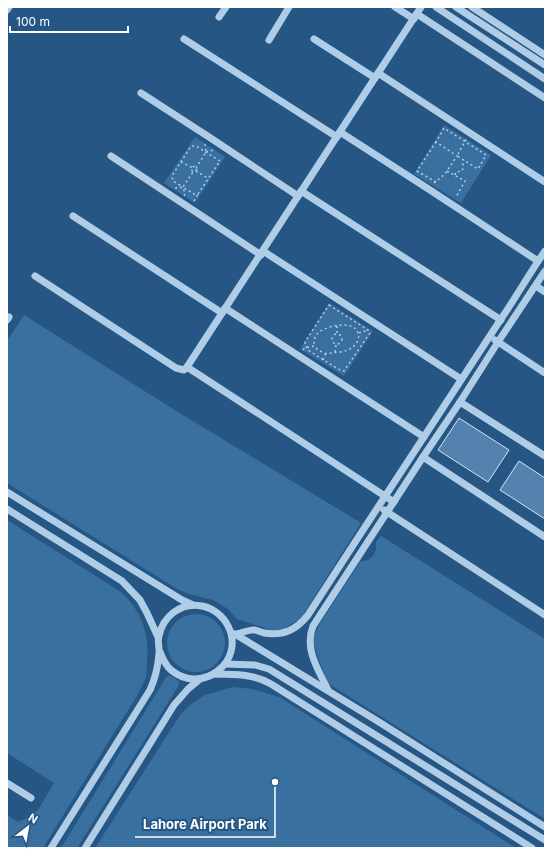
<svg xmlns="http://www.w3.org/2000/svg" width="552" height="855" font-family="Inter,sans-serif">
<style>
.green{fill:#3a70a0}
.building{fill:#5282ad;stroke:#d3e5f6}
.lines{fill:none;stroke-linecap:round;stroke-linejoin:round}
.path{stroke:#afcde7;stroke-width:1.5;stroke-dasharray:2 3;stroke-linecap:butt}
.minor{stroke:#afcde7;stroke-width:7}
.leader{fill:none;stroke:#fff;stroke-width:1.5}
.callout-dot{fill:#fff;stroke:#265684;stroke-width:1.5}
.callout-label{font-size:13px;text-anchor:middle;font-weight:bold;fill:#fff;stroke:#265684;stroke-width:4;stroke-linejoin:round;paint-order:stroke}
</style>
<rect width="100%" height="100%" fill="#265684"/>
<g class="green">
<polygon points="444,125 491,155 461,203 414,174"/>
<polygon points="195,137 225,157 195,203 164,183"/>
<polygon points="329,303 373,331 344,376 300,349"/>
<polygon points="24,315 173,409 361,523 303,615 298,620 285,628 278,630 271,630 237,619 228,609 213,600 189,594 177,589 7,483 7,341"/>
<path d="M 7,520 L 121,592 C 141,610 150,635 147,661 C 147,666 147,672 146,677 C 144,682 141,688 138,694 L 43,848 L 7,848 L 7,815 L 18,822 L 29,817 L 38,810 L 54,783 L 7,753 Z"/>
<polygon points="381,536 545,639 545,819 329,684 319,660 314,645 314,636 319,625 360,562 368,560 373,556 376,550 376,542"/>
<circle cx="196" cy="643" r="29"/>
<path d="M 169,675 L 177,680 L 179,682 L 179,685 L 77,848 L 61,848 L 162,684 C 164,681 165,677 169,675 Z"/>
<polygon points="233,687 252,689 279,697 516,848 95,848 180,715 190,705 205,695"/>
</g>
<g class="building">
<polygon points="459,418 509,450 488,482 438,450"/>
<polygon points="519,461 545,478 545,519 500,490"/>
</g>
<g class="lines">
<g class="path">
<polyline points="206,152 214,150 215,149"/>
<polyline points="181,162 193,168"/>
<circle cx="194" cy="169" r="2.5"/>
<polyline points="196,168 206,152 205,144"/>
<polyline points="196,171 208,178"/>
<polyline points="447,171 465,181 456,197"/>
<path d="M 455,175 L 456,172 L 462,171 C 464,167 462,164 464,160"/>
<polyline points="436,182 417,171 436,142"/>
<polyline points="434,183 439,179 445,174 457,156 436,142 444,128 486,155 478,169 457,156 465,141 467,138"/>
<polyline points="176,189 176,188 183,187 194,194 198,194 220,161 196,146 191,146 172,176 173,181 183,187"/>
<polyline points="184,196 185,194 183,187 193,172"/>
<polyline points="194,201 198,194"/>
<polygon points="329,305 368,330 370,333 344,371 338,369 308,350 305,345 305,342"/>
<polyline points="337,333 337,325"/>
<polyline points="359,333 368,330"/>
<circle cx="337" cy="339" r="5"/>
<path d="M 303,350 L 305,348 L 314,346 C 316,349 320,351 324,353 C 327,354 330,353 333,353 C 337,352 342,352 345,351 C 353,349 361,341 358,333 C 354,319 324,326 317,334 C 314,337 314,342 314,346"/>
<polyline points="335,352 336,345"/>
<polyline points="323,360 326,353"/>
</g>
<g class="minor">
<polyline points="395,7 414,19"/>
<polyline points="436,7 545,79"/>
<polyline points="456,7 545,65"/>
<polyline points="472,7 545,55"/>
<polyline points="7,10 9,7"/>
<polyline points="417,14 545,98"/>
<polyline points="219,17 226,7"/>
<polyline points="184,39 337,137"/>
<polyline points="314,39 375,78"/>
<polyline points="269,40 289,7"/>
<polyline points="378,73 545,182"/>
<polyline points="141,93 209,137 298,196"/>
<polyline points="340,132 430,190 538,261"/>
<polyline points="111,156 261,255"/>
<polyline points="301,191 501,320"/>
<polyline points="73,216 222,313"/>
<polyline points="263,251 461,379"/>
<polyline points="35,276 176,368 184,370 187,367"/>
<polyline points="536,286 545,292"/>
<polyline points="225,308 424,437"/>
<polyline points="7,320 9,317"/>
<polyline points="495,340 545,373"/>
<polyline points="460,402 545,456"/>
<polyline points="423,457 545,537"/>
<polyline points="7,492 182,600 193,605"/>
<polyline points="394,502 187,367 421,7"/>
<polyline points="7,509 122,581 140,600 147,613 158,637"/>
<polyline points="384,510 545,615"/>
<polyline points="235,634 379,722 545,827"/>
<path d="M 237,634 C 242,633 250,629 255,630 C 258,631 261,632 264,633 C 284,636 296,630 308,615 C 371,517 435,420 499,322 C 515,299 529,274 545,251"/>
<polyline points="225,664 255,665 269,669 545,840"/>
<path d="M 214,674 C 236,675 251,673 271,684 L 532,848"/>
<path d="M 328,690 C 318,669 304,649 313,626 L 423,457 L 460,402 L 498,342 L 545,271"/>
<polyline points="7,783 31,798"/>
<path d="M 51,848 L 150,690 C 155,679 158,666 159,654 C 160,648 157,642 159,636 C 163,616 181,602 202,606 C 213,608 223,616 228,626 C 246,661 202,696 171,670 C 165,665 163,659 160,652"/>
<polyline points="85,848 174,705 188,689 200,679"/>
</g>
</g>
<path class="leader" d="M275 782L275 837H135"/>
<circle class="callout-dot" cx="275" cy="782" r="4"/>
<g class="callout-label">
<text x="205" y="829">Lahore Airport Park</text>
</g>
<rect width="552" height="855" fill="none" stroke="#ffffff" stroke-width="16"/>
<g transform="translate(28 827) rotate(31)" stroke="#265684" stroke-width="3" paint-order="stroke">
<path d="M0-3L7 15L0 10L-7 15Z" fill="#ffffff"/>
<text y="-6" font-size="11" font-weight="bold" text-anchor="middle" fill="#ffffff">N</text>
</g>
<path d="M10 26v6h118v-6" fill="none" stroke="#ffffff" stroke-width="2"/>
<text x="16" y="26" font-size="12" fill="#ffffff" stroke="#265684" stroke-width="3" paint-order="stroke">100 m</text>
</svg>
